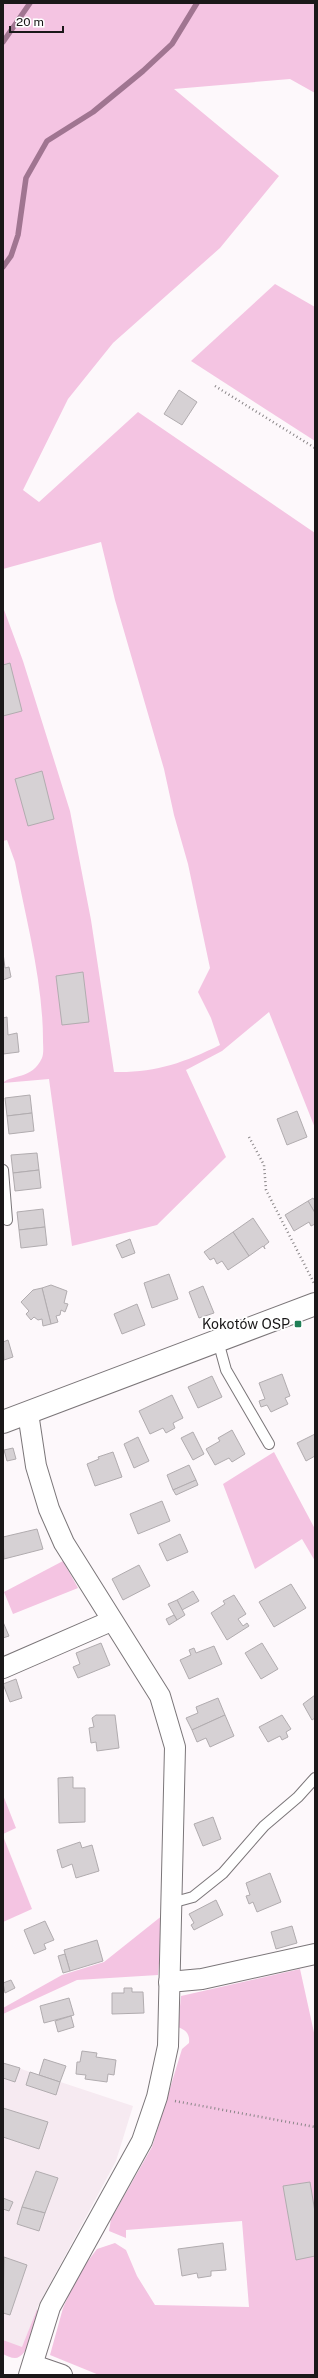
<svg xmlns="http://www.w3.org/2000/svg" width="318" height="2378" font-family="'Public Sans',sans-serif">
<style>
.built{fill:#f6eaf1}
.green{fill:#f4c4e2}
.lines{fill:none;stroke-linecap:round;stroke-linejoin:round}
.stream{stroke:#a07591;stroke-width:5.5}
.building{fill:#d6d1d4;stroke:#b1acaf}
.service-casing{stroke:#7b7679;stroke-width:12}
.minor-casing{stroke:#7b7679;stroke-width:22}
.tertiary-casing{stroke:#7b7679;stroke-width:24}
.path{stroke:#898587;stroke-width:2.5;stroke-dasharray:1 3;stroke-linecap:butt}
.service{stroke:#fff;stroke-width:10}
.minor{stroke:#fff;stroke-width:20}
.tertiary{stroke:#fff;stroke-width:22}
.poi-dot{fill:#1f7f56;stroke:#fff;stroke-width:1.5}
.labels{text-anchor:middle;stroke-width:3.5;stroke-linejoin:round;paint-order:stroke}
.poi-label{font-size:14px;fill:#1a1819;stroke:#fff;text-anchor:end}
</style>
<rect width="100%" height="100%" fill="#fdf8fb"/>
<polygon class="built" points="3,2063 133,2106 116,2161 38,2306 22,2348 3,2340"/>
<g class="green">
<path d="M 3,3 L 315,3 L 315,93 L 290,79 L 174,89 L 279,176 L 220,248 L 113,343 L 68,399 L 23,490 L 39,502 L 138,412 L 315,533 L 315,1128 L 269,1012 L 222,1051 L 186,1070 L 226,1157 L 157,1225 L 72,1246 L 49,1079 L 3,1083 C 11,1074 32,1080 42,1058 C 44,1053 43,1045 43,1040 C 43,982 26,919 15,862 L 7,840 L 3,841 L 3,607 L 23,661 L 70,811 L 91,920 L 114,1072 C 155,1073 183,1063 220,1045 L 211,1018 L 198,992 L 210,968 L 188,864 L 174,815 L 164,769 L 115,600 L 101,542 L 3,569 Z"/>
<polygon points="275,284 315,307 315,441 191,361"/>
<polygon points="274,1452 315,1529 315,1561 302,1539 255,1569 223,1484"/>
<polygon points="63,1561 78,1588 13,1614 4,1592"/>
<polygon points="3,1795 16,1828 3,1834"/>
<polygon points="3,1836 32,1909 3,1922"/>
<polygon points="163,1915 158,1975 77,1980 3,2014 3,2008 62,1975 104,1962"/>
<path d="M 300,1969 L 315,2037 L 315,2375 L 99,2375 L 50,2355 L 63,2308 L 78,2274 L 97,2249 L 115,2243 L 126,2250 L 137,2276 L 155,2305 L 249,2307 L 242,2221 L 126,2230 L 126,2238 L 109,2231 L 111,2219 L 152,2147 L 182,2049 L 189,2043 C 190,2034 186,2030 178,2027 L 181,1996 Z"/>
<path d="M 37,2309 L 40,2316 C 36,2326 28,2358 15,2358 C 11,2358 7,2356 3,2354 L 3,2340 L 22,2347 Z"/>
</g>
<g class="lines">
<g class="stream">
<polyline points="3,42 30,3"/>
<polyline points="3,267 11,256 18,235 26,178 47,141 93,112 143,71 172,44 197,3"/>
</g>
</g>
<g class="building">
<polygon points="179,390 197,402 182,425 164,414"/>
<polygon points="10,663 22,711 3,716 3,665"/>
<polygon points="42,771 54,819 28,826 15,779"/>
<polygon points="3,953 5,968 9,967 11,977 3,980"/>
<polygon points="83,972 89,1022 62,1025 56,976"/>
<polygon points="7,1017 8,1035 17,1033 19,1052 3,1054 3,1018"/>
<polygon points="30,1095 32,1113 7,1116 5,1098"/>
<polygon points="297,1111 307,1137 287,1145 277,1119"/>
<polygon points="32,1113 34,1131 9,1134 7,1116"/>
<polygon points="37,1153 39,1170 13,1173 11,1155"/>
<polygon points="39,1170 41,1188 15,1191 13,1173"/>
<polygon points="313,1198 315,1201 315,1213 308,1201"/>
<polygon points="308,1201 315,1213 315,1224 311,1226 309,1222 294,1231 285,1215"/>
<polygon points="43,1209 45,1227 19,1230 17,1212"/>
<polygon points="253,1218 269,1242 264,1246 265,1249 263,1246 249,1256 233,1232"/>
<polygon points="45,1227 47,1245 21,1248 19,1230"/>
<polygon points="233,1232 249,1256 228,1270 222,1261 217,1264 214,1258 210,1260 204,1252"/>
<polygon points="130,1239 135,1253 122,1258 116,1245"/>
<polygon points="169,1274 178,1299 152,1308 144,1283"/>
<polygon points="51,1285 67,1291 64,1303 68,1304 65,1312 61,1310 60,1315 56,1316 58,1322 51,1324 42,1288"/>
<polygon points="203,1286 214,1313 199,1318 189,1292"/>
<polygon points="42,1288 51,1324 43,1326 42,1319 38,1320 34,1317 31,1320 26,1314 29,1311 21,1302 33,1290"/>
<polygon points="137,1304 145,1325 122,1334 114,1314"/>
<polygon points="8,1340 13,1357 4,1360 3,1342"/>
<polygon points="282,1374 290,1396 285,1398 288,1404 271,1412 267,1405 261,1407 259,1401 265,1399 259,1383"/>
<polygon points="212,1376 222,1397 198,1408 188,1387"/>
<polygon points="172,1395 183,1418 173,1423 175,1428 166,1433 163,1428 150,1434 139,1411"/>
<polygon points="232,1430 245,1454 232,1462 229,1458 215,1465 206,1449 220,1441 218,1438"/>
<polygon points="193,1432 204,1454 193,1460 181,1438"/>
<polygon points="315,1434 315,1456 306,1461 297,1443"/>
<polygon points="138,1437 149,1461 134,1468 124,1444"/>
<polygon points="13,1448 16,1459 7,1461 4,1450"/>
<polygon points="113,1452 122,1477 95,1486 87,1464 99,1459 98,1457"/>
<polygon points="189,1465 196,1480 173,1490 167,1475"/>
<polygon points="196,1480 198,1485 176,1495 173,1490"/>
<polygon points="162,1501 170,1521 138,1534 130,1514"/>
<polygon points="37,1529 43,1549 4,1559 3,1537"/>
<polygon points="180,1534 188,1552 167,1561 159,1544"/>
<polygon points="139,1565 150,1586 123,1600 112,1579"/>
<polygon points="291,1584 306,1608 274,1627 259,1602"/>
<polygon points="193,1591 199,1601 182,1610 177,1600"/>
<polygon points="234,1595 246,1614 238,1619 243,1626 247,1623 249,1626 227,1640 211,1613 225,1604 223,1601"/>
<polygon points="177,1600 185,1615 177,1620 168,1604"/>
<polygon points="174,1615 177,1620 169,1625 166,1619"/>
<polygon points="3,1622 9,1636 3,1638"/>
<polygon points="101,1643 110,1665 78,1678 73,1667 80,1664 76,1653"/>
<polygon points="262,1643 278,1669 261,1679 245,1653"/>
<polygon points="214,1646 222,1664 189,1679 180,1660 191,1655 189,1650 194,1648 196,1653"/>
<polygon points="16,1679 22,1698 10,1702 3,1684"/>
<polygon points="315,1695 315,1718 312,1720 303,1704"/>
<polygon points="218,1698 225,1715 192,1730 186,1718 198,1713 196,1707"/>
<polygon points="96,1715 115,1715 119,1748 97,1751 96,1742 91,1743 89,1728 94,1727 92,1718"/>
<polygon points="225,1715 234,1736 210,1747 206,1738 197,1742 192,1730"/>
<polygon points="282,1715 291,1729 286,1732 288,1737 282,1740 280,1736 268,1742 259,1727"/>
<polygon points="73,1777 73,1788 85,1788 85,1822 59,1823 58,1778"/>
<polygon points="213,1817 221,1839 203,1846 194,1824"/>
<polygon points="80,1842 82,1848 92,1845 99,1871 76,1878 72,1864 62,1868 57,1850"/>
<polygon points="270,1873 281,1902 257,1912 253,1902 249,1904 246,1896 250,1895 246,1883"/>
<polygon points="216,1900 223,1915 194,1930 191,1925 194,1923 189,1914"/>
<polygon points="45,1921 54,1940 44,1944 46,1949 34,1954 24,1930"/>
<polygon points="292,1926 297,1943 276,1949 271,1932"/>
<polygon points="97,1940 103,1961 70,1971 64,1950"/>
<polygon points="65,1954 70,1971 63,1973 58,1956"/>
<polygon points="11,1980 15,1988 5,1993 3,1983"/>
<polygon points="124,1988 132,1988 132,1992 143,1992 144,2013 112,2014 112,1993 124,1993"/>
<polygon points="69,1998 74,2015 44,2023 40,2006"/>
<polygon points="71,2016 74,2027 58,2032 55,2021"/>
<polygon points="82,2051 97,2053 96,2057 116,2060 114,2075 108,2074 107,2082 85,2079 86,2075 76,2074 77,2062 80,2062"/>
<polygon points="44,2059 66,2066 60,2082 39,2075"/>
<polygon points="3,2063 20,2068 15,2082 3,2078"/>
<polygon points="30,2072 60,2082 56,2095 26,2085"/>
<polygon points="3,2108 48,2122 39,2149 3,2137"/>
<polygon points="36,2171 58,2178 45,2213 22,2207"/>
<polygon points="310,2182 315,2212 315,2256 296,2260 283,2186"/>
<polygon points="3,2198 13,2202 9,2211 3,2209"/>
<polygon points="22,2207 45,2213 39,2231 17,2224"/>
<polygon points="223,2243 226,2270 211,2271 211,2276 198,2278 197,2273 182,2276 178,2249"/>
<polygon points="4,2257 27,2265 10,2315 3,2313"/>
</g>
<g class="lines">
<defs>
<g id="service">
<polyline points="3,1170 7,1220"/>
<polyline points="218,1341 226,1370 269,1444"/>
<polyline points="171,1903 193,1897 223,1873 264,1826 298,1797 315,1778"/>
</g>
<g id="minor">
<polyline points="28,1413 36,1466 49,1509 64,1543 160,1696 175,1747 168,2046 157,2097 142,2141 50,2307 29,2375"/>
<polyline points="3,1668 111,1621"/>
<polyline points="169,1982 202,1979 315,1954"/>
<polyline points="33,2365 62,2375"/>
</g>
<polyline id="tertiary" points="3,1422 315,1304"/>
</defs>
<use href="#service" class="service-casing"/>
<use href="#minor" class="minor-casing"/>
<use href="#tertiary" class="tertiary-casing"/>
<g class="path">
<polyline points="215,386 315,448"/>
<polyline points="249,1137 264,1165 266,1190 315,1285"/>
<polyline points="175,2101 315,2127"/>
</g>
<use href="#service" class="service"/>
<use href="#minor" class="minor"/>
<use href="#tertiary" class="tertiary"/>
</g>
<rect class="poi-dot" x="294" y="1320" width="8" height="8" rx="2"/>
<g class="labels">
<g class="poi-label">
<text x="290" y="1329">Kokotów OSP</text>
</g>
</g>
<rect width="318" height="2378" fill="none" stroke="#1a1819" stroke-width="8"/>
<path d="M10 26v6h53v-6" fill="none" stroke="#1a1819" stroke-width="2"/>
<text x="16" y="26" font-size="12" fill="#1a1819" stroke="#ffffff" stroke-width="3" paint-order="stroke">20 m</text>
</svg>
